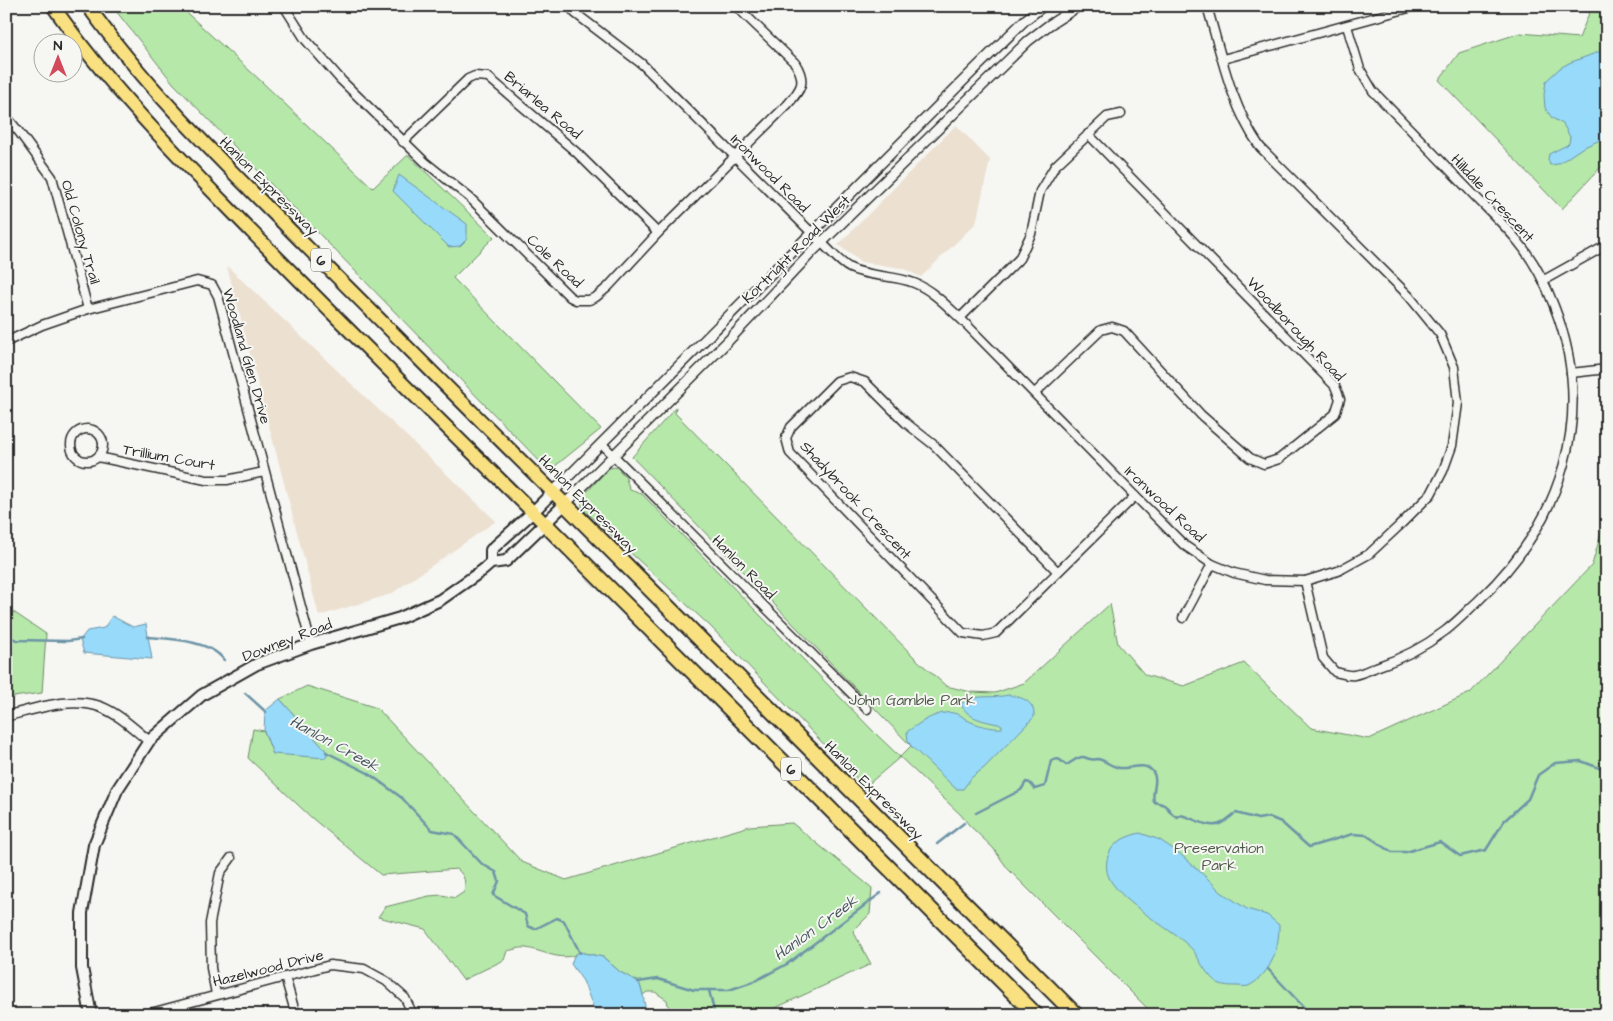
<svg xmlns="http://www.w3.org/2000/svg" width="1613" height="1021" font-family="'Architects Daughter',sans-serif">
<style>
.built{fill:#ece0d1}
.green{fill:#b5e8a9;stroke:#708a6a}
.water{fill:#98dafa;stroke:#6c94a7}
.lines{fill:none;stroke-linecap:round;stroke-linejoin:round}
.stream{stroke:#6c94a7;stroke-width:2.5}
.minor-casing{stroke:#2b2b2b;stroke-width:11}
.tertiary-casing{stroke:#2b2b2b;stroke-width:12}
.secondary-casing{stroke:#2b2b2b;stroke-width:14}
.trunk-casing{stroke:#2b2b2b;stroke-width:16}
.motorway-casing{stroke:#2b2b2b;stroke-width:18}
.minor{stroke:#f6f6f2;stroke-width:8}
.tertiary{stroke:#f6f6f2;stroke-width:9}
.secondary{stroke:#f6f6f2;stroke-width:10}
.trunk{stroke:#f9e181;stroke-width:12}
.motorway{stroke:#f9e181;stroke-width:14}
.labels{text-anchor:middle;stroke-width:4;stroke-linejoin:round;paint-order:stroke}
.shield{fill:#f6f6f2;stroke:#686867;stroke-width:1}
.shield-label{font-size:14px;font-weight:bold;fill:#2b2b2b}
.street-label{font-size:15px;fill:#2b2b2b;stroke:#f6f6f2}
.park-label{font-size:15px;fill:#4e5a4a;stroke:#f6f6f2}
.water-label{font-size:16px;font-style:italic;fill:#46575f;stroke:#f6f6f2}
</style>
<rect width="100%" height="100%" fill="#f6f6f2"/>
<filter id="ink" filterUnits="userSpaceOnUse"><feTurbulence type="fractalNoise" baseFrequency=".02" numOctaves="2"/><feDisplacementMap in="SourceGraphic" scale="10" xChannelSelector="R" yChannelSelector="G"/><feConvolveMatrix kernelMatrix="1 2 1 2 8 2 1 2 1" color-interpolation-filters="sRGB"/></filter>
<g filter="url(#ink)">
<g class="built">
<polygon points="956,125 990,160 976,223 921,277 902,268 861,262 838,245"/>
<polygon points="227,266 496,521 391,594 319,616"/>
</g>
<g class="green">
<polygon points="112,6 181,6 189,15 262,82 373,188 408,155 494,237 453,278 601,429 549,471 173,83"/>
<polygon points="1592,6 1607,6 1607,167 1601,167 1562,209 1439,80 1459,53 1520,33 1579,38"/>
<polygon points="676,407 675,413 916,659 946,686 971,692 995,693 1024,683 1110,604 1118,644 1145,675 1184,686 1244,663 1311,728 1369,739 1470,693 1592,565 1607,512 1607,1015 1154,1015 1008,869 993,848 969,825 961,815 900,757 865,787 710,626 583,509 581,501 585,494 609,468 616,467 625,476 630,490 642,494 875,733 900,757 911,746 632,457"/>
<polygon points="6,607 46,634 42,693 6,698"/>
<path d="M 307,686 L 377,708 L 522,862 L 566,880 L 750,826 L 792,823 L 872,888 L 870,914 L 853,931 L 871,964 L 760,1015 L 670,1015 L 667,1000 L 655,992 L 647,992 L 643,995 L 639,982 L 620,972 L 603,957 L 579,952 C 565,964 542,950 526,948 C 520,947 513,950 507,951 L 504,960 L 463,980 L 425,929 L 378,917 L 385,907 L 429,896 L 442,895 L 455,898 L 464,892 C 466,882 465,876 457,869 L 381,875 L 313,819 L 248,758 L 253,729 L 264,731 L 273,754 L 327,752 L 280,699 Z"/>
</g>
<g class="water">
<polygon points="1601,51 1607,52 1607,137 1582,148 1558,164 1550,165 1548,159 1549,154 1567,145 1569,143 1570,137 1563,124 1552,118 1545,108 1544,95 1546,81 1560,68 1569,63"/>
<polygon points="399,175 467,224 467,239 460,246 449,247 393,191"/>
<polygon points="112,616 133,627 146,624 152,659 84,653 80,640 87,631 104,628"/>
<path d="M 1008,695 C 1022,697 1035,701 1034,717 L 984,768 L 972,777 L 963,789 L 956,789 L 911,746 L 908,741 L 907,732 C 919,723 941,708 957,714 C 961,715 964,718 967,720 C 977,725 991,729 1002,728 L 1002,725 C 986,721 968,720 961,704 C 973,693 993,699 1008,695 Z"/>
<polygon points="280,699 327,752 326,758 273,754 264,731 265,711"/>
<path d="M 1140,833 L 1160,840 L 1179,853 L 1207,878 L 1221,892 L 1247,909 L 1267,915 L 1279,925 C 1279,947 1273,968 1255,982 C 1253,983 1251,985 1248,986 C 1245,987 1240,986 1237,986 C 1231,986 1224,986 1218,983 C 1208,977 1201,963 1195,953 C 1192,948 1186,944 1182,940 C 1163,925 1115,897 1108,875 C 1106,869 1106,862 1108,856 C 1112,842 1127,836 1140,833 Z"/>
<polygon points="579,952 603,957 620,972 639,982 643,995 646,1012 641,1015 631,1015 628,1012 594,1009 583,981 571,964 574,956"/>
</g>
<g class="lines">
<g class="stream">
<polyline points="6,636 17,640 68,641 82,639"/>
<path d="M 147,637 C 170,639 210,640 224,660"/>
<polyline points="245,693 266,712"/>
<polyline points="326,752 368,773 402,798 432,830 454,834 482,864 496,872 499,881 493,895 525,914 528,926 535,929 557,918 564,921 580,953"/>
<path d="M 976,813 L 1021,790 L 1026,782 L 1030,783 L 1035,789 L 1045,786 L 1051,761 C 1059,757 1060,760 1066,765 C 1072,763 1076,757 1083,757 C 1085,757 1088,759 1090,759 C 1093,760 1096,759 1098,759 C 1105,760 1111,767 1120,768 C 1130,769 1145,761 1153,772 C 1159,781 1151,792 1154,802 C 1172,805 1166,812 1177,817 L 1180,815 C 1192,817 1208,829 1220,824 C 1226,822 1230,816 1236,813 L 1258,819 L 1269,817 L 1281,822 L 1309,847 L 1353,834 L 1366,835 L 1392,852 L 1406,852 L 1440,842 L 1460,856 L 1486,850 L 1504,821 L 1528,799 L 1538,775 L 1555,763 L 1581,761 L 1607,771"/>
<polyline points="937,844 964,823"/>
<polyline points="1268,969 1311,1015"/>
<polyline points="638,982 658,979 694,990 729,990 755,981 787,964 881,893"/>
<polyline points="709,990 715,1015"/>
</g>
<defs>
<g id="minor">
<path d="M 284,6 L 305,39 L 341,80 L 425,162 L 470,198 L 570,297 L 576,300 L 589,300 L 596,297 L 608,287 L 658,233 L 788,104 C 801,89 807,82 795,63 L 736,6"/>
<path d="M 569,6 L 575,13 L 642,64 L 829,250 C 835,256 842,264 850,268 C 868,277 894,275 914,283 C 932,290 946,305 960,318 L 1135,496 L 1184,545 L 1212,564 L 1234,573 L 1265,580 L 1305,581 L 1338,571 L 1369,554 L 1398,527 L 1431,494 L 1443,471 L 1452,446 L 1458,403 L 1454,367 L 1440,334 L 1409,296 L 1260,147 C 1231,106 1221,54 1207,6"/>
<polyline points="1223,59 1416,6"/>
<polyline points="6,116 19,132 52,177 88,309"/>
<polyline points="403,142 468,79 475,76 488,77 576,152 658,233"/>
<polyline points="1544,280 1607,245"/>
<polyline points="960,318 1019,259 1031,234 1040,191 1055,166 1107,117 1121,114"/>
<polyline points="6,342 42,325 88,309 197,281 212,285 218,296 311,644"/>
<polyline points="1571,373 1607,369"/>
<polyline points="1035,393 1101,330 1112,327 1124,331 1201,415 1250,458 1264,464 1279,459 1335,414 1340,399 1335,386 1088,134"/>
<circle cx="87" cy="445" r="16"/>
<polyline points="602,444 867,709"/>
<polyline points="98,457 206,480 227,480 264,472"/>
<polyline points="1057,571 934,445 906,423 865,382 850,377 837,381 791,427 786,438 790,453 963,633 983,636 996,633 1135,496"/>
<path d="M 1305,581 L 1323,658 L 1335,672 C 1341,673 1348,676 1354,675 C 1361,674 1369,670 1376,667 C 1401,659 1424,647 1445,631 C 1457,622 1468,610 1479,600 C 1562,522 1597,415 1554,306 C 1545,282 1533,259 1516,239 C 1502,222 1485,207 1470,191 C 1438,158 1405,124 1373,91 L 1360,69 L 1347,26"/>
<polyline points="1183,618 1212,564"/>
<polyline points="285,977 296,1015"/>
<polyline points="216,994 211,968 210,923 220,873 231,858"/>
<polyline points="143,1015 330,965 364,969 386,981 405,998 413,1015"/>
</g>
<g id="tertiary">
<polyline points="553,492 975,69 1025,20 1043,6"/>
<polyline points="565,504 729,340 814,250 1028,41 1049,25 1079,6"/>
<path d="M 6,716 C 36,709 71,696 101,707 C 119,714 134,729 149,741"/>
</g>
<g id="secondary">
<polyline points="491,563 491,550 533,512 553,492"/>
<polyline points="91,1015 82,968 82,913 94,845 117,790 149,741 202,695 257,664 311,644 400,618 440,600 483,570 491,563 506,561 565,504"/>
</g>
<g id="trunk">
<path d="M 53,6 C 111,90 183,161 253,233 C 349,331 447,428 545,524"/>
<path d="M 88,6 C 151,95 231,170 307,247 C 393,332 478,419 565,504"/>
</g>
<g id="motorway">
<polyline points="565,504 1076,1015"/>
<polyline points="545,524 1036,1015"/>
</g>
</defs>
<use href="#minor" class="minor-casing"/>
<use href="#tertiary" class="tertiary-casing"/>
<use href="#secondary" class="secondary-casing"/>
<use href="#trunk" class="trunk-casing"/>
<use href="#motorway" class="motorway-casing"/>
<use href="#minor" class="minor"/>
<use href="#tertiary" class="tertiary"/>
<use href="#secondary" class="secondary"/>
<use href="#trunk" class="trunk"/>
<use href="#motorway" class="motorway"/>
</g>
</g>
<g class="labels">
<g class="shield">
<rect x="311" y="248.5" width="20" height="23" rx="4"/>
<rect x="781" y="757.5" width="20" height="23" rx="4"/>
</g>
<g class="shield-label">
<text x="321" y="265">6</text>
<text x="791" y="774">6</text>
</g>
<g class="street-label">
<text transform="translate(543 105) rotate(40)" y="5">Briarlea Road</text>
<text transform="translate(770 173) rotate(45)" y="5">Ironwood Road</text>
<text transform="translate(269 186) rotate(45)" y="5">Hanlon Expressway</text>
<text transform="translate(1493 198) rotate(47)" y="5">Hilldale Crescent</text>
<text transform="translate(81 232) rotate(74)" y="5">Old Colony Trail</text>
<text transform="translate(796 249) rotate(-45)" y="5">Kortright Road West</text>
<text transform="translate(555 261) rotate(43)" y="5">Cole Road</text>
<text transform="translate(1296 329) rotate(47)" y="5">Woodborough Road</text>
<text transform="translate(247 356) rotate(74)" y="5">Woodland Glen Drive</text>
<text transform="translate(169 457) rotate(10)" y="5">Trillium Court</text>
<text transform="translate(856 500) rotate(47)" y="5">Shadybrook Crescent</text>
<text transform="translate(588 504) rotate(45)" y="5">Hanlon Expressway</text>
<text transform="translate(1165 504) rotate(43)" y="5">Ironwood Road</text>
<text transform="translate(744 567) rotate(45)" y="5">Hanlon Road</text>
<text transform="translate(287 640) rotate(-21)" y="5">Downey Road</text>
<text transform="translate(874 790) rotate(45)" y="5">Hanlon Expressway</text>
<text transform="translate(268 968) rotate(-14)" y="5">Hazelwood Drive</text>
</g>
<g class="park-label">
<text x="912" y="705">John Gamble Park</text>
<text x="1219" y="853">Preservation<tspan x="1219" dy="17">Park</tspan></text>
</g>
<g class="water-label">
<text transform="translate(335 743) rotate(29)" y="6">Hanlon Creek</text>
<text transform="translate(815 927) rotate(-36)" y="6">Hanlon Creek</text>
</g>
</g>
<rect width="1613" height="1021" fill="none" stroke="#f6f6f2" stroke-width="25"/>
<rect x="12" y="12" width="1588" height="996" fill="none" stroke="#2b2b2b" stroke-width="2" filter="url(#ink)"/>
<g transform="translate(58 58)"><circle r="24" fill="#f6f6f2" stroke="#a5a5a2"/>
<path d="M0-4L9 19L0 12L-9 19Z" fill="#d1495b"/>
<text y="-8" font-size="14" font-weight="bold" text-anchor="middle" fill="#2b2b2b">N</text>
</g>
</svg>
